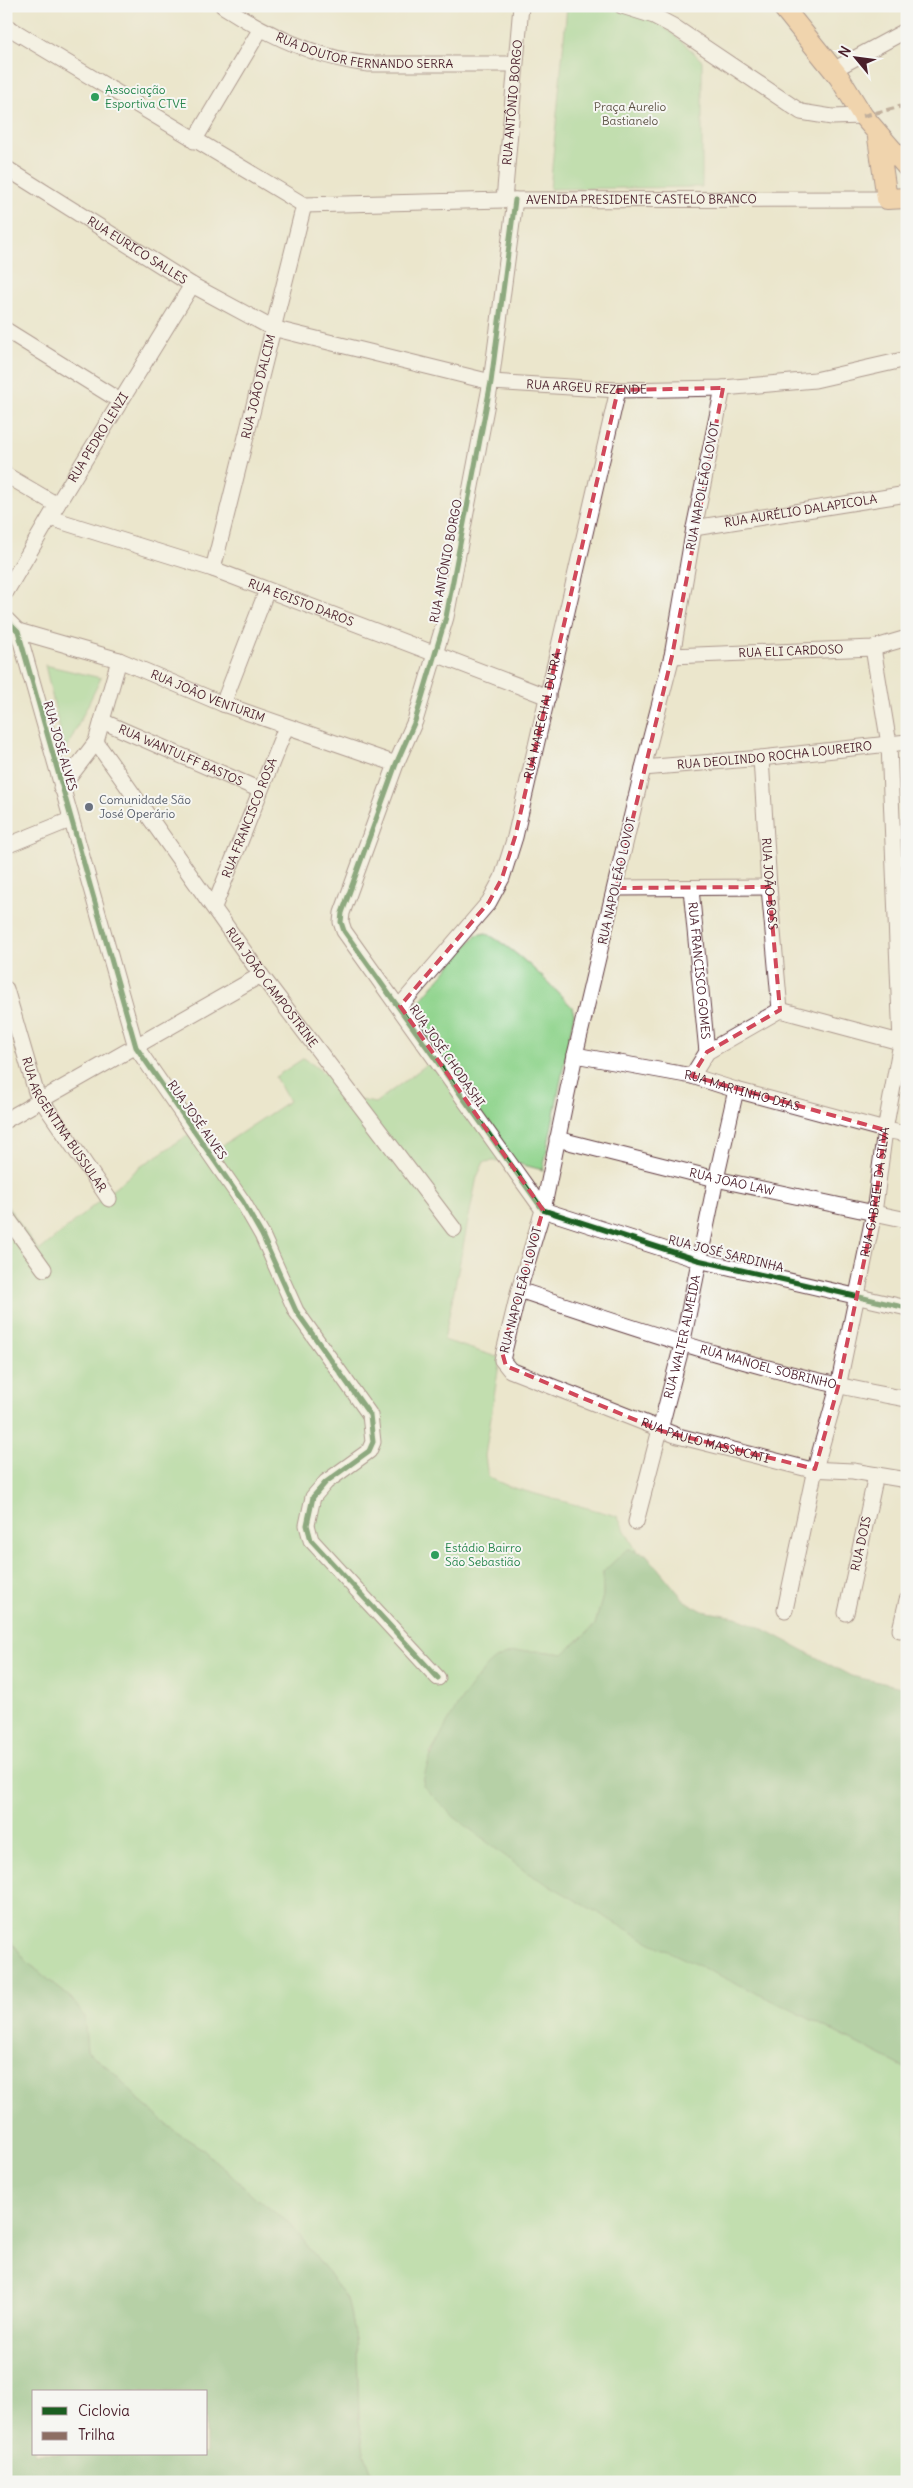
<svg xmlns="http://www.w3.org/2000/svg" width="913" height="2488" font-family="Delius,sans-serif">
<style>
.green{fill:#90d48d;stroke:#6d7a5c}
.forest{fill:#74b678;stroke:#5f6a52;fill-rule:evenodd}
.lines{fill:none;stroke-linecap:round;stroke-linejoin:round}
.minor-casing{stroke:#623d43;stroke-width:17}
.major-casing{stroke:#623d43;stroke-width:22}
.minor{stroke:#fff;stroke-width:15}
.major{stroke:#f6be87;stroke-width:20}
.quiet{stroke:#8d6e63;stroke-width:4;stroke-dasharray:8 4;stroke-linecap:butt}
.cycleway-casing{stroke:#f6f6f2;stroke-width:8}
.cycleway{stroke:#1b5e20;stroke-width:5}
.marked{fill:none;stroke:#d1495b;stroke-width:4;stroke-dasharray:10 6;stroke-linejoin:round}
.leisure-dot{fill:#2e9e5b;stroke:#f6f6f2;stroke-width:2}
.worship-dot{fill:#6b7280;stroke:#f6f6f2;stroke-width:2}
.labels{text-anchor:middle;stroke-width:4;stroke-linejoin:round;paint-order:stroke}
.street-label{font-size:12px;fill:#4a1f2b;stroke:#f6f6f2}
.leisure-label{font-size:12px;fill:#27864d;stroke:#f6f6f2;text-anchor:start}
.park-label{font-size:12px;fill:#5f5548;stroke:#f6f6f2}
.worship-label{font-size:12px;fill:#5b616d;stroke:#f6f6f2;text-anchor:start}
</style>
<rect width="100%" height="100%" fill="#f6f6f2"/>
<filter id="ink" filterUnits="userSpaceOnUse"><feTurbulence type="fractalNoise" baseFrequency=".02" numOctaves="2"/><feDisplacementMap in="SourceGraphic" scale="10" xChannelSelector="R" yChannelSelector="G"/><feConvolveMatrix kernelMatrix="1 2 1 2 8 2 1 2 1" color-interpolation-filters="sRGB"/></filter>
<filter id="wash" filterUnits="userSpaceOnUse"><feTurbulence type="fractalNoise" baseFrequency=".0096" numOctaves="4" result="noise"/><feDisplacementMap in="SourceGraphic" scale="20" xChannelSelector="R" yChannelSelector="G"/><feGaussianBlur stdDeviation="1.12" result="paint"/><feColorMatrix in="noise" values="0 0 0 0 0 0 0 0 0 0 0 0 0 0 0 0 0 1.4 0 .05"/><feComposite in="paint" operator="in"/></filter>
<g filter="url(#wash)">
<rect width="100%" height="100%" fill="#ebe6cc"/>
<g class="green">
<path d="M 567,6 C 589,6 612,5 633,11 C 657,18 686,44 702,61 L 702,187 L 550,189 Z"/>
<polygon points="45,665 101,678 65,752"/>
<path d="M 486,933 C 519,952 545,979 572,1007 L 574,1014 L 543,1170 L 504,1160 L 484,1162 L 477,1177 L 444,1340 L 500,1358 L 485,1456 L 488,1477 L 510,1487 L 617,1516 L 637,1552 L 627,1550 L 603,1572 L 603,1596 L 595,1625 L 563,1654 L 542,1651 L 479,1675 L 430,1754 L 453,1816 L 472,1830 L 798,2013 L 907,2069 L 907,2482 L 375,2482 L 364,2452 L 359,2419 L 357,2350 L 348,2302 L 325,2268 L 290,2224 L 257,2199 L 201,2148 L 176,2132 L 144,2105 L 111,2070 L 87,2051 L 84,2017 L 73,2000 L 26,1961 L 6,1934 L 6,1204 L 39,1251 L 140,1167 L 200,1127 L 217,1149 L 289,1101 L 275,1077 L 304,1058 L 360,1100 L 375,1103 L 429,1063 L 407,1016 L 476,935 Z"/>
</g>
<g class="forest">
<path d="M 627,1549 L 646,1554 L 685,1601 L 703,1611 L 736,1617 L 762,1628 L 851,1676 L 907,1688 L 907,2069 L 798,2013 L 651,1943 L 526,1872 L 453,1816 L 423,1786 C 423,1757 472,1675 496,1659 C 516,1647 542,1651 563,1654 L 595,1625 L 603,1596 L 603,1572 Z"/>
<path d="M 6,1934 L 26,1961 L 73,2000 L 84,2017 L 87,2051 L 111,2070 L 144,2105 L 176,2132 L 201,2148 L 257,2199 L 290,2224 L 325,2268 L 348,2302 L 357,2350 L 359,2419 L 364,2452 L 375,2482 L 6,2482 ZM 34,2392 L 206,2392 L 206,2454 L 34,2454 Z"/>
</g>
</g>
<g filter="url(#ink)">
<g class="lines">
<defs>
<g id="minor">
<path id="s1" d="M 223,6 C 266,34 317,58 368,64 L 515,64"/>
<polyline points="622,6 654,16 673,26 801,112 832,117 863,116"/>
<path id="s2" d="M 6,26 L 304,205 L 504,200 L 887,199"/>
<polyline points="833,70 907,30"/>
<polyline points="194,141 260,30"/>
<path id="s3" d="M 6,168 L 192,285 L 272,328 L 491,382 L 618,390 L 723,388 L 815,380 L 907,359"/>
<path id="s4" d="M 504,200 L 521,6"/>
<polyline points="515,200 491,382 446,617 415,721 396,764 342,913 341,922 344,931 543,1210 698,1260 907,1308"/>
<polyline points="6,330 120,401"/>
<path id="s5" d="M 723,388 L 694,528 L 672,656 L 643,768 L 575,1055 L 543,1210 L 519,1290 L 502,1360 L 510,1370 L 678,1436 L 808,1469 L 853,1471 L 907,1480"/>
<polyline points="6,475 57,505"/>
<path id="s6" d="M 50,518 L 213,569 L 548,697"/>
<path id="s7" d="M 694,528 L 907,494"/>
<path id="s8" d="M 213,569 L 304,205"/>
<path id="s9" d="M 6,592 L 57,505 L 192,285"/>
<polyline points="6,619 18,631 136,1047 243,1202 262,1235 296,1311 370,1415 373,1442 369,1451 326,1482 313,1497 307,1525 311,1540 438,1678"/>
<path id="s10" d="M 18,631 L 119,660 L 223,704 L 396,764"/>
<path id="s11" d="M 672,656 L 873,648 L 907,638"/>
<polyline points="223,704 267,590"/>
<path id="s12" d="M 102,721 L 260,790"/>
<path id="s13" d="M 96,742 L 261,975 L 454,1229"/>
<path id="s14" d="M 761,758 L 769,887 L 780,1010"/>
<path id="s15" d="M 643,768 L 761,758 L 907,742"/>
<polyline points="61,788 96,742 119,660"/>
<polyline points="6,846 70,820"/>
<polyline points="616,888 769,887"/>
<path id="s16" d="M 691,889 L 707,1052"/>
<path id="s17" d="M 214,907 L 286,727"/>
<path id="s18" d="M 6,989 L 36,1092 L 109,1199"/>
<path id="s19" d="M 400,1006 L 489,902 L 502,878 L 515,837 L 618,390"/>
<path id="s20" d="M 575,1055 L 692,1076 L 736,1090 L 885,1130 L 907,1134"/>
<polyline points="692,1076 707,1052 780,1010 907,1044"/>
<polyline points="6,1120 261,975"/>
<path id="s21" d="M 557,1139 L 716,1179 L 907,1220"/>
<polyline points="6,1216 44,1269"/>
<path id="s22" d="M 519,1290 C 647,1333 773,1376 907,1399"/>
<path id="s23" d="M 636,1522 L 682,1345 L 716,1179 L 736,1090"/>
<path id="s24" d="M 785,1610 L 815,1469 L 838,1387 L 874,1213 L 885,1130 L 901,1043 L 889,744 L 873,648"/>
<path id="s25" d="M 846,1613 L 876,1475"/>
<polyline points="900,1630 907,1600"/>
</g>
<g id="major">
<polyline points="782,6 839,77 863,116 907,167"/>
<polyline points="878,138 887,199 907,198"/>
</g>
</defs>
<use href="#minor" class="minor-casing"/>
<use href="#major" class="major-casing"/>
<use href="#minor" class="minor"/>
<use href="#major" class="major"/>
<polyline class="quiet" points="863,116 907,105"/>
<defs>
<g id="cycleway">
<polyline points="515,200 491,382 446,617 415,721 396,764 342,913 341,922 344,931 543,1210 698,1260 907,1308"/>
<polyline points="6,619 18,631 136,1047 243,1202 262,1235 296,1311 370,1415 373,1442 369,1451 326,1482 313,1497 307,1525 311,1540 438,1678"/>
</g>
</defs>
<use href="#cycleway" class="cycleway-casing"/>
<use href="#cycleway" class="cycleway"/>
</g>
</g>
<path d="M0 0H913V2488H0ZM 723,388 L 672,656 L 616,888 L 769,887 L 780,1010 L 707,1052 L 692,1076 L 885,1130 L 874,1213 L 838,1387 L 815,1469 L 662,1431 L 506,1366 L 502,1352 L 543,1210 L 400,1006 L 489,902 L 502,878 L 515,837 L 618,390 Z" fill="#ebe6cc" fill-opacity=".55" fill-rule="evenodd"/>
<path class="marked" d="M 723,388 L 672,656 L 616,888 L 769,887 L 780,1010 L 707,1052 L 692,1076 L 885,1130 L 874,1213 L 838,1387 L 815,1469 L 662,1431 L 506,1366 L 502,1352 L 543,1210 L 400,1006 L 489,902 L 502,878 L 515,837 L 618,390 Z"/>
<g class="leisure-dot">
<circle cx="95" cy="97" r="5"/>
<circle cx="435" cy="1555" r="5"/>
</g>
<circle class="worship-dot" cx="89" cy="807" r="5"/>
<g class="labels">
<g class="street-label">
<text dy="4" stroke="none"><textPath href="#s1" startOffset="152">RUA DOUTOR FERNANDO SERRA</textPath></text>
<text dy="4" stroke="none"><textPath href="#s4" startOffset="98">RUA ANTÔNIO BORGO</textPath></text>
<text dy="4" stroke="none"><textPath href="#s2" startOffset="685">AVENIDA PRESIDENTE CASTELO BRANCO</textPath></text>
<text dy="4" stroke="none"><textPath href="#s3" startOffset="155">RUA EURICO SALLES</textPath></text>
<text dy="4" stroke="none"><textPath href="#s8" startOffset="188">RUA JOÃO DALCIM</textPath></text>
<text dy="4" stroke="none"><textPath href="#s3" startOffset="632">RUA ARGEU REZENDE</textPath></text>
<text dy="4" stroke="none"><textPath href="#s9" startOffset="180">RUA PEDRO LENZI</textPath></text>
<text transform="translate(703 486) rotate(-79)" y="4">RUA NAPOLEÃO LOVOT</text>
<text dy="4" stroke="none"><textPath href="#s7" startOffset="108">RUA AURÉLIO DALAPICOLA</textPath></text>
<text transform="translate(446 561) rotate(-79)" y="4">RUA ANTÔNIO BORGO</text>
<text dy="4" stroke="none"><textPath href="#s6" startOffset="265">RUA EGISTO DAROS</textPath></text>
<text dy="4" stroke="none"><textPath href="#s11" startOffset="119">RUA ELI CARDOSO</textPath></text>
<text dy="4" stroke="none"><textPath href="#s10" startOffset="201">RUA JOÃO VENTURIM</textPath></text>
<text dy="4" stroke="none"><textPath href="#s19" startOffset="332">RUA MARECHAL DUTRA</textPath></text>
<text transform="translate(60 746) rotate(74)" y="4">RUA JOSÉ ALVES</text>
<text dy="4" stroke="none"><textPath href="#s15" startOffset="132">RUA DEOLINDO ROCHA LOUREIRO</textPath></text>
<text dy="4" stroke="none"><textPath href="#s12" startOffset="86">RUA WANTULFF BASTOS</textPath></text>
<text dy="4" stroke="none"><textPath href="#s17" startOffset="96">RUA FRANCISCO ROSA</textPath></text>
<text transform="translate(617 881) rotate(-77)" y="4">RUA NAPOLEÃO LOVOT</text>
<text dy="4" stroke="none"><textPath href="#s14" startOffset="126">RUA JOÃO BOSS</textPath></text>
<text dy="4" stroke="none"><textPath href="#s16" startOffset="82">RUA FRANCISCO GOMES</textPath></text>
<text dy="4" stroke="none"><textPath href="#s13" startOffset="302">RUA JOÃO CAMPOSTRINE</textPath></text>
<text transform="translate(447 1056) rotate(55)" y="4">RUA JOSÉ CHODASHI</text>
<text dy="4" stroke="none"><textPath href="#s20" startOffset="171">RUA MARTINHO DIAS</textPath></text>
<text transform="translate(197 1120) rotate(55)" y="4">RUA JOSÉ ALVES</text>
<text dy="4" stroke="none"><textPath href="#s18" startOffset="149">RUA ARGENTINA BUSSULAR</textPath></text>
<text dy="4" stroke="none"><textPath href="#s21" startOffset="180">RUA JOÃO LAW</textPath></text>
<text dy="4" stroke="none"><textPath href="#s24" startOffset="428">RUA GABRIEL DA SILVA</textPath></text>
<text transform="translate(726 1254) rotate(14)" y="4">RUA JOSÉ SARDINHA</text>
<text transform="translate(521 1290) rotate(-75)" y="4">RUA NAPOLEÃO LOVOT</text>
<text dy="4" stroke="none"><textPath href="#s23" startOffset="191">RUA WALTER ALMEIDA</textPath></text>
<text dy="4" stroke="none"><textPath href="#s22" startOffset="261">RUA MANOEL SOBRINHO</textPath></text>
<text dy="4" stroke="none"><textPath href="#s5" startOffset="1218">RUA PAULO MASSUCATI</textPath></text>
<text dy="4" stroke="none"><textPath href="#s25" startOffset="71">RUA DOIS</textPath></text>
</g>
<g class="leisure-label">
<text x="105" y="94">Associação<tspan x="105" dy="14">Esportiva CTVE</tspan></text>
<text x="445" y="1552">Estádio Bairro<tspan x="445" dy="14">São Sebastião</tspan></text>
</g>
<g class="park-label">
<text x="630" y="111">Praça Aurelio<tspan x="630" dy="14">Bastianelo</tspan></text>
</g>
<g class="worship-label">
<text x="99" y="804">Comunidade São<tspan x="99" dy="14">José Operário</tspan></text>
</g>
</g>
<rect width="913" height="2488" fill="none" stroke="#f6f6f2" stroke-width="25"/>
<rect x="32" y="2390" width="175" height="65" fill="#f6f6f2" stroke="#b1a0a2"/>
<rect x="42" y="2407" width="25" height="8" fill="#1b5e20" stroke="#b1a0a2"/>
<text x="78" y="2416" font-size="15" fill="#4a1f2b">Ciclovia</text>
<rect x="42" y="2432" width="25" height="8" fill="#8d6e63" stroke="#b1a0a2"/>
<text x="78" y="2440" font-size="15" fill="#4a1f2b">Trilha</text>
<g transform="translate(856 58) rotate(299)" stroke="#f6f6f2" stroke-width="4" paint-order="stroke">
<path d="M0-4L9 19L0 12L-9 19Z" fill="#4a1f2b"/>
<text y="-8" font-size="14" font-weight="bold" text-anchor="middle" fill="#4a1f2b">N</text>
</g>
</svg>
